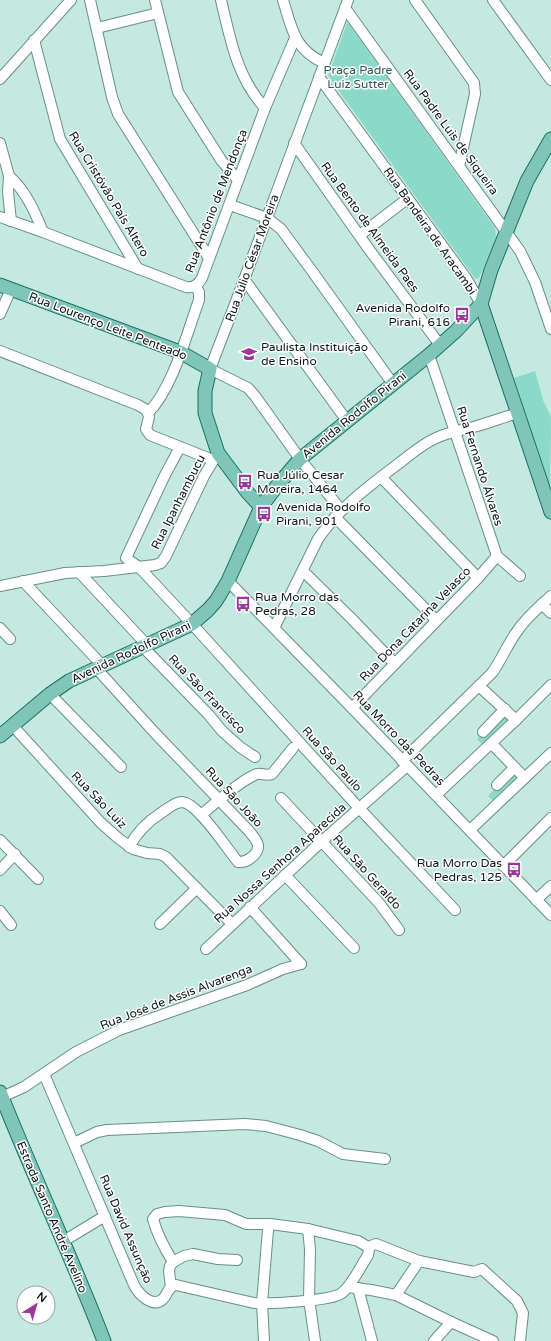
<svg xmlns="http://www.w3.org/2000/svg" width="551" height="1341" font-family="'Varela Round',sans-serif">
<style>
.green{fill:#8bdac9}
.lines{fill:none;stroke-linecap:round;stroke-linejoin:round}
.minor-casing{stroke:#6b8e86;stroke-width:12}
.major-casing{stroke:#1e6f62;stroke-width:15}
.minor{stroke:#fff;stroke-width:10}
.major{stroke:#7fc5b9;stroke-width:13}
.labels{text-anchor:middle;stroke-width:3;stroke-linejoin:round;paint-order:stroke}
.park-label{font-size:12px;fill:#2a5b51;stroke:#fff}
.street-label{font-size:12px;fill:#0b1916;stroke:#fff}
.poi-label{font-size:12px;fill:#0b1916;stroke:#fff;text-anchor:start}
</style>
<rect width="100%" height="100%" fill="#c3e9e0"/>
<g class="green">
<polygon points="347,23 349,24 495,228 496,238 479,278 475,279 474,277 328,76"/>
<polygon points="535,371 543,400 551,417 550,494 514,378"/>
<polygon points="505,712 512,719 484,746 477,739"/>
<polygon points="515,768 522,776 495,803 488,796"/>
</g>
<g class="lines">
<defs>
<g id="minor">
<polyline points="90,0 112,97 118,114 209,258"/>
<polyline points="155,0 178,92 221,160 238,180"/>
<path d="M 221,0 C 230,38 237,78 265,108"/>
<path d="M 283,0 C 292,29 294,49 324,63"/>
<polyline points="415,0 474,83 475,94 459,166"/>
<polyline points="493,0 551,80"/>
<polyline points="345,8 520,251 535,282 551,329"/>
<polyline points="97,28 158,13"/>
<polyline points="34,40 60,139 138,269"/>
<polyline points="319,77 466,278 481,304"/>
<polyline points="0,79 71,0"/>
<polyline points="0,143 9,176 8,192 11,221"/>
<polyline points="294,143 368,248 440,345"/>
<path d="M 9,176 C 26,191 35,212 43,232"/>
<polyline points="230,205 267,218 281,229 312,271 393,384"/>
<path d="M 0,217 L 43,232 L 186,287 C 194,288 198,285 202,278 L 265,108 L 295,38"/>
<polyline points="360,235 407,199"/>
<polyline points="244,279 347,421"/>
<polyline points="0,314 11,289"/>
<polyline points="0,351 138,405 145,409 148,413"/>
<polyline points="429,355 497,556 520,576"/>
<path d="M 148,413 C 173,388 187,333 199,300 L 199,292 L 195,286"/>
<polyline points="148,413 149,417 146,429 150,435 213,460"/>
<polyline points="180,447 164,477 126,558 139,567 192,624 359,808 455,910"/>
<polyline points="381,477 478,578"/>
<polyline points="341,510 300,459 255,396 248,388 210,369 235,304 348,0"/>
<polyline points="335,517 436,620"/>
<polyline points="303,571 352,619 395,664"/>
<polyline points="79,572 147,645"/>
<polyline points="23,581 102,665"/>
<polyline points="228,581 352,708 551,915"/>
<polyline points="0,586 65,573 104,571 155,565 161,563 166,556 204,476 218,453"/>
<polyline points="542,604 551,613"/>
<polyline points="0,628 10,639"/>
<path d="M 274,628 L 318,539 C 339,508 369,486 398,464 C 410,455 422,444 436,438 C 449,432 463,430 477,426 C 491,422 504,417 518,413"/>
<polyline points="143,647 209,715 222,731 240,747 255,757"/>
<path d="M 96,668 L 154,732 L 249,831 C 252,835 257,840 258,845 C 259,854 247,863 238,862 C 227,849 198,803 182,802 C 175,802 167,809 161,813 C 147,822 137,832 129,847"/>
<polyline points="479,686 516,720"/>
<polyline points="50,694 121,767"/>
<polyline points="352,708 478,578 497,556"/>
<polyline points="13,726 101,823 118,838 133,849 147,853 160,854 166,857 232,924"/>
<polyline points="483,732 505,709"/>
<polyline points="492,744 525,778"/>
<path d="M 402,761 L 492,673 C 502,659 508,643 518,630 C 527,617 540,606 551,596"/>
<polyline points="497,785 514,768"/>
<polyline points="436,795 516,720 551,685"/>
<polyline points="281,798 379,903 399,930"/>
<path d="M 201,815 C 214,804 242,779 257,774 C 261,773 266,776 272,774 L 293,748"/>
<polyline points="470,830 551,753"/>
<polyline points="0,840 38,879"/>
<polyline points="503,866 551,818"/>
<polyline points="0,870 15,854"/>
<polyline points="285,875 354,948"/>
<polyline points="536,900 551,886"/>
<polyline points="250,907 301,964"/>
<polyline points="0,911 11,925"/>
<polyline points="160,924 197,888"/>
<polyline points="206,949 321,842 407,766"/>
<path d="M 44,1074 L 134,1285 C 138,1293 152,1309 163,1299 C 168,1294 168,1286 176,1285 L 254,1303 C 269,1304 332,1301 342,1293 C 352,1285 361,1266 368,1255 L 369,1249 L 368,1247 L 358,1241 L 308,1229 L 310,1249 L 309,1299 L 315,1341"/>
<polyline points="2,1097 24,1087 76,1052 119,1030 247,985 283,969 301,964"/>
<polyline points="74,1143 97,1132 107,1130 245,1124 266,1126 300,1135 318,1141 343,1154 385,1159"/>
<polyline points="270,1224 308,1229"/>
<polyline points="62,1242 105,1216"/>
<polyline points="368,1247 376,1244 419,1261 396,1295"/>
<polyline points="419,1261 474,1272 482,1269 517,1301 523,1313 520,1341"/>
<path d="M 173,1262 C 165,1249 157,1235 153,1219 L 157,1214 L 165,1212 L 179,1211 L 225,1215 L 246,1224 L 270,1224 L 268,1230 L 262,1303 L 264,1341"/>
<polyline points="171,1287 169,1271 170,1266 173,1262 184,1256 193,1254 218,1259 237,1260"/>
<polyline points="348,1287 371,1290 396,1295 451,1322"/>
<polyline points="358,1288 372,1341"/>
<polyline points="434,1341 451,1322 493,1341"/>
</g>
<g id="major">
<polyline points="0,285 180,352 210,369 205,391 205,413 218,453 248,493 261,507"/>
<polyline points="481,304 551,512"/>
<polyline points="0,736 50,694 69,681 192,624 208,610 216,601 228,581 261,507 276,487 300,459 429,355 456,331 481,304 491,270 527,181 551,139"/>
<path d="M 0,1092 C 33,1176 72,1257 104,1341"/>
</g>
</defs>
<use href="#minor" class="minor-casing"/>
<use href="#major" class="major-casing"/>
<use href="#minor" class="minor"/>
<use href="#major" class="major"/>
</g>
<defs>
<symbol id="bus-bare" viewBox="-9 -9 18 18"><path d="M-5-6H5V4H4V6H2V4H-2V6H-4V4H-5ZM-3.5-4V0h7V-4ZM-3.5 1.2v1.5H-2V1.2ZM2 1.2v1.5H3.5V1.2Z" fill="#9e379b" stroke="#fff" stroke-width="2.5" paint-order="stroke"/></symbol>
<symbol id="school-bare" viewBox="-9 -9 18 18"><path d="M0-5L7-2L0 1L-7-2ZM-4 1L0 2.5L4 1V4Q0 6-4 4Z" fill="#9e379b" stroke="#fff" stroke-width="2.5" paint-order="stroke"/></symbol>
</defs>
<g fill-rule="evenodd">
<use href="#bus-bare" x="451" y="304" width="22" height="22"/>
<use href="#school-bare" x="238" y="343" width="22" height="22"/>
<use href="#bus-bare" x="234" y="471" width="22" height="22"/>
<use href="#bus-bare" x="253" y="503" width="22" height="22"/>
<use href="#bus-bare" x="232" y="593" width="22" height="22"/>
<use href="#bus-bare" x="503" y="859" width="22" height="22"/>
</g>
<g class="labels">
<g class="park-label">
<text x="358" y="74">Praça Padre<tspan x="358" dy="14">Luiz Sutter</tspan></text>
</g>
<g class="street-label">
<text transform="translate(451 132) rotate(54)" y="4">Rua Padre Luis de Siqueira</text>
<text transform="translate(109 194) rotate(59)" y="4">Rua Cristóvão País Altero</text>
<text transform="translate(216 201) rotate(-69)" y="4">Rua Antônio de Mendonça</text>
<text transform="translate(370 227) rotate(54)" y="4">Rua Bento de Almeida Paes</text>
<text transform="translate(430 231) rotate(55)" y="4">Rua Bandeira de Aracambi</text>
<text transform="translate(252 258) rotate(-70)" y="4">Rua Júlio César Moreira</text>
<text transform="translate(108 326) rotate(21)" y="4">Rua Lourenço Leite Penteado</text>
<text transform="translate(354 415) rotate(-39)" y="4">Avenida Rodolfo Pirani</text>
<text transform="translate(480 466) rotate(72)" y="4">Rua Fernando Álvares</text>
<text transform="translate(178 502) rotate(-63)" y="4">Rua Ipanhambucu</text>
<text transform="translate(415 624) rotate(-46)" y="4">Rua Dona Catarina Velasco</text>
<text transform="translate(131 652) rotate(-25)" y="4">Avenida Rodolfo Pirani</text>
<text transform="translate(207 694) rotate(46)" y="4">Rua São Francisco</text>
<text transform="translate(399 738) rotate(46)" y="4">Rua Morro das Pedras</text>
<text transform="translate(332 759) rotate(48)" y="4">Rua São Paulo</text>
<text transform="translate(234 797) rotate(47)" y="4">Rua São João</text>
<text transform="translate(99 800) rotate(46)" y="4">Rua São Luiz</text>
<text transform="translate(280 863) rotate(-42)" y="4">Rua Nossa Senhora Aparecida</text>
<text transform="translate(367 872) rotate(48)" y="4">Rua São Geraldo</text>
<text transform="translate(176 997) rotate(-21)" y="4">Rua José de Assis Alvarenga</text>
<text transform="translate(52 1217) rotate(67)" y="4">Estrada Santo André Avelino</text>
<text transform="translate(126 1229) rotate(67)" y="4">Rua David Assunção</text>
</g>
<g class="poi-label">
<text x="450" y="312" text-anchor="end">Avenida Rodolfo<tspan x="450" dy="14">Pirani, 616</tspan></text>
<text x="261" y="351">Paulista Instituição<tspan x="261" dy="14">de Ensino</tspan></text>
<text x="257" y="479">Rua Júlio Cesar<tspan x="257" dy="14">Moreira, 1464</tspan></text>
<text x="276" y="511">Avenida Rodolfo<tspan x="276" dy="14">Pirani, 901</tspan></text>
<text x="255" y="601">Rua Morro das<tspan x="255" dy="14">Pedras, 28</tspan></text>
<text x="502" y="867" text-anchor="end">Rua Morro Das<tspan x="502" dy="14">Pedras, 125</tspan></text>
</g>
</g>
<g transform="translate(36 1305) rotate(37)"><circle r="19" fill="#ffffff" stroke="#9da3a2"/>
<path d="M0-3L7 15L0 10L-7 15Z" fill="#9e379b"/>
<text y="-6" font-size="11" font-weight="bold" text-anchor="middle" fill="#0b1916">N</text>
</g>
</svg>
